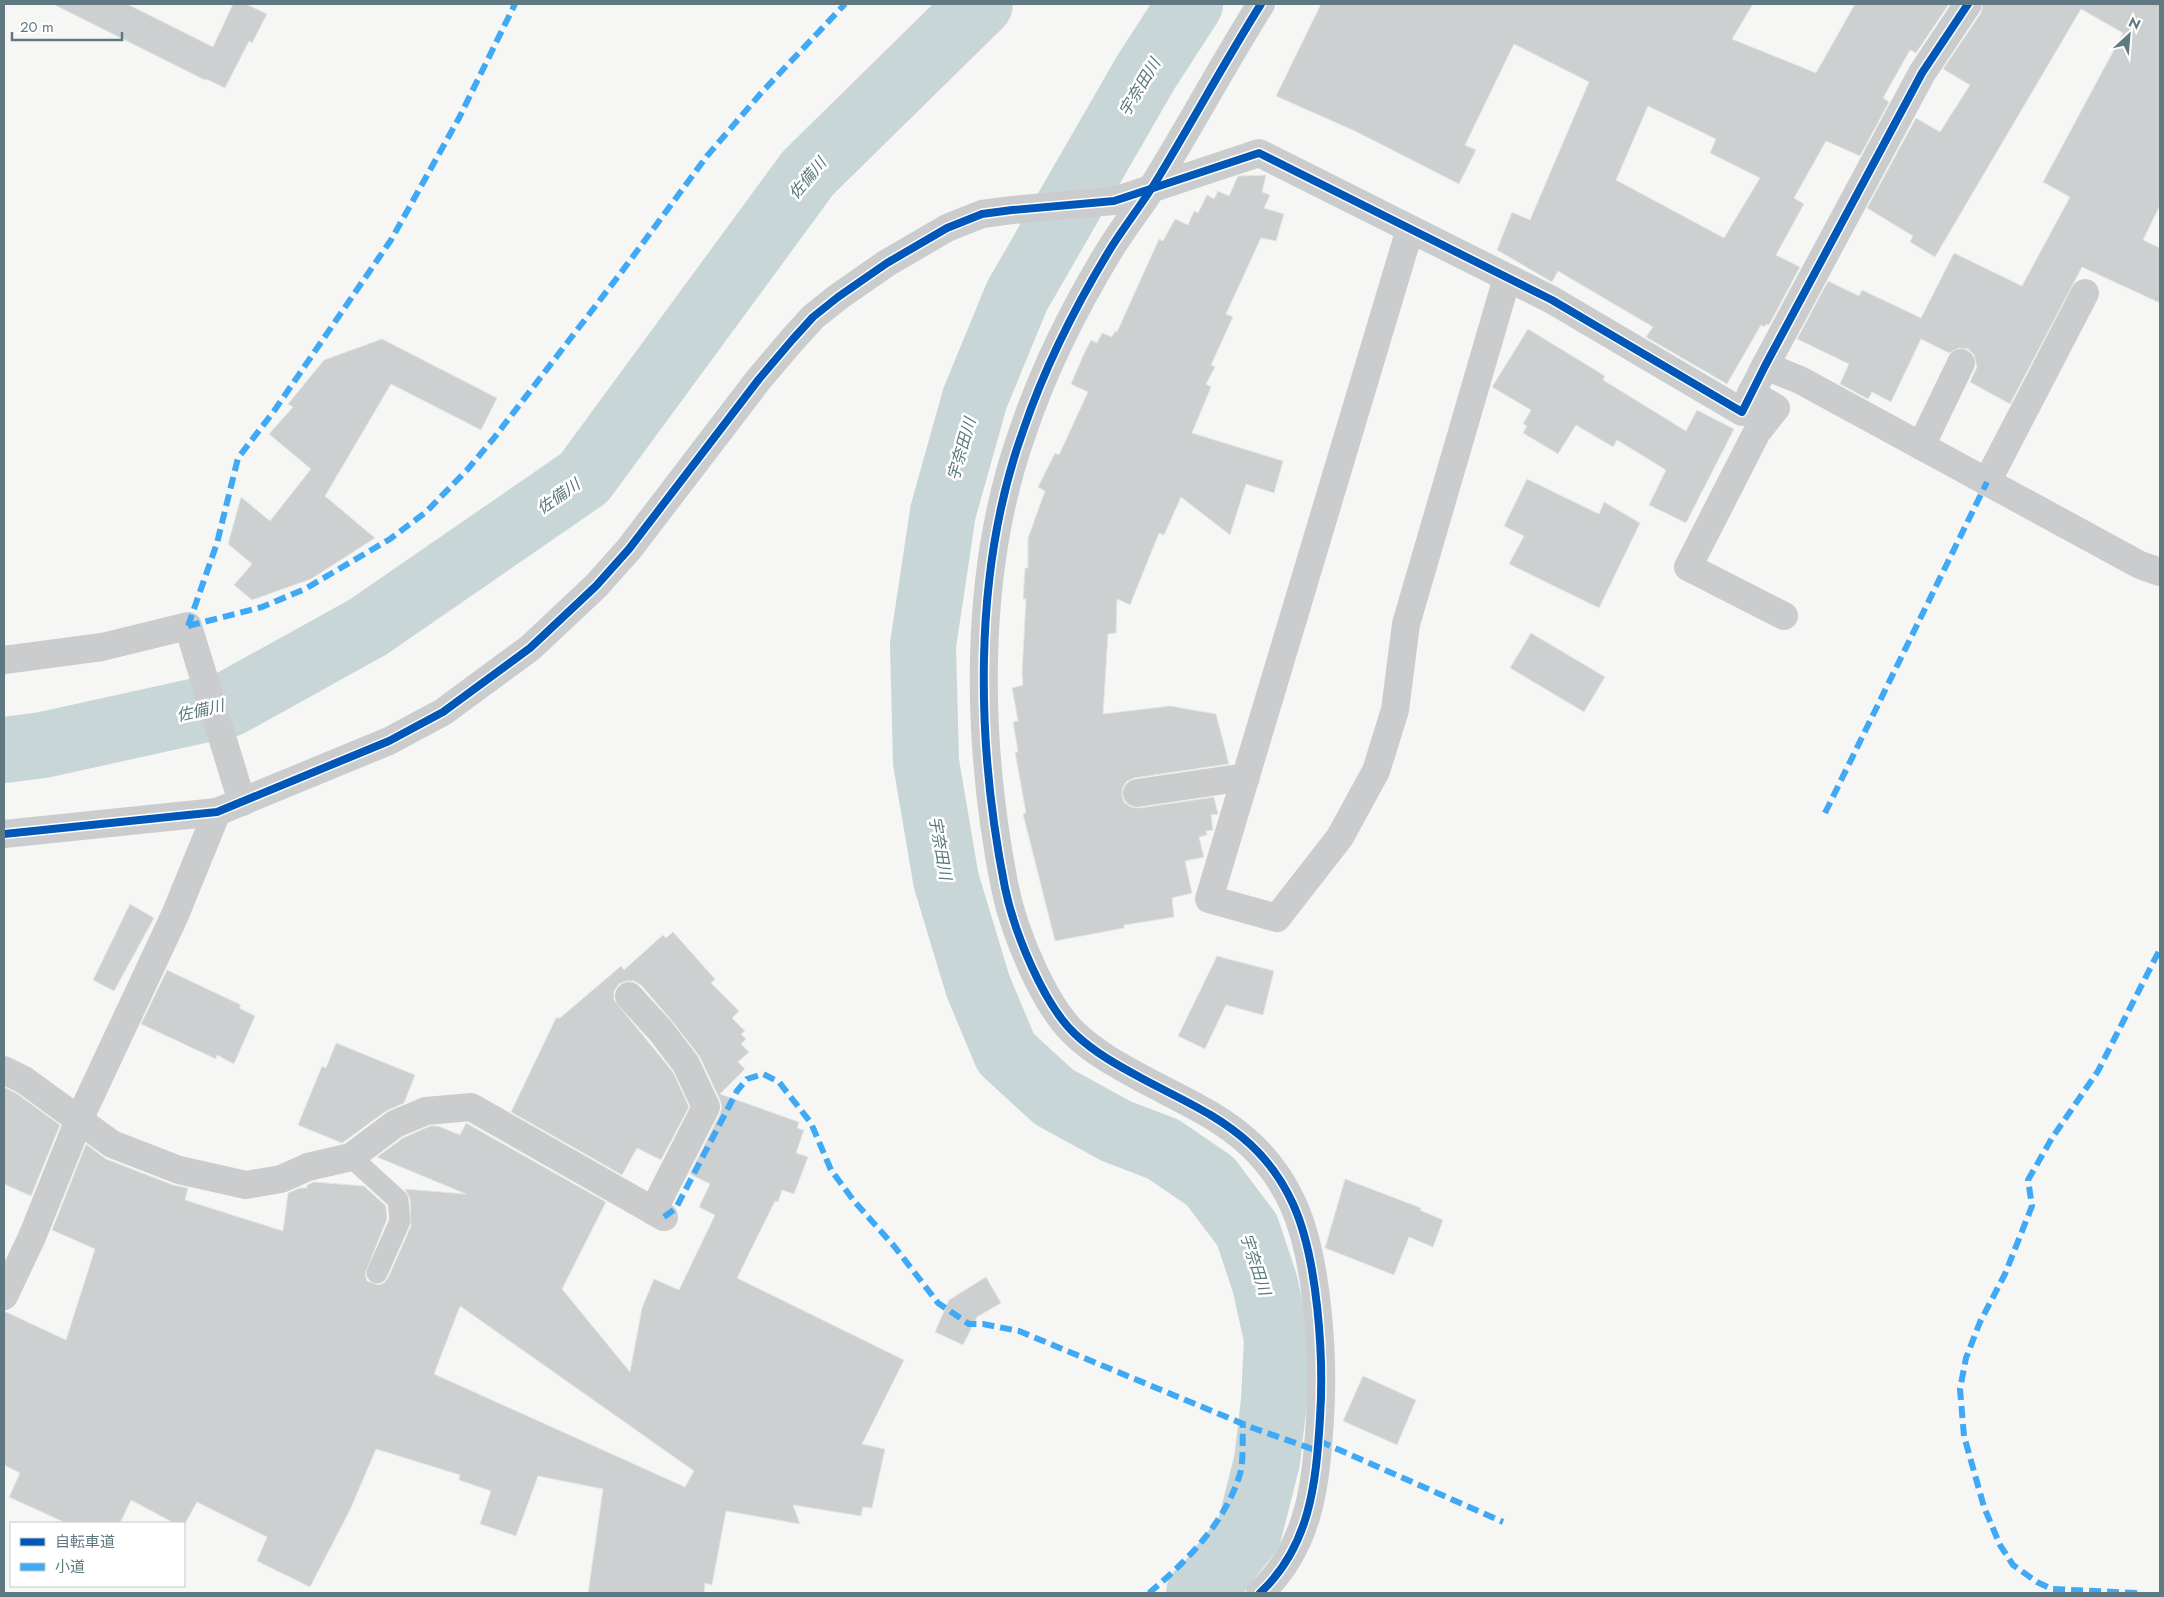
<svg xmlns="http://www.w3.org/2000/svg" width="2164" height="1597" font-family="Jost,'Noto Sans JP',sans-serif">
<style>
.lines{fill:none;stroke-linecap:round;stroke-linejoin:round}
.river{stroke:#c9d6d7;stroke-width:66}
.building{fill:#cdd0d0;stroke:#e6e6e4;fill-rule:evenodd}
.service{stroke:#cbcccd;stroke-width:21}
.minor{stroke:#cbcccd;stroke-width:28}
.quiet{stroke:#3fa9f5;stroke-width:6;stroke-dasharray:12 6;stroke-linecap:butt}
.cycleway-casing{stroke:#fff;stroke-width:11}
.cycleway{stroke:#0057b8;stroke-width:8}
.labels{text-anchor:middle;stroke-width:5;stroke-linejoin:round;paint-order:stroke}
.water-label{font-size:16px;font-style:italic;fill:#5a787c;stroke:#fff}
</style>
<rect width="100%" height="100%" fill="#f6f6f5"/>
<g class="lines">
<g class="river">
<polyline points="1190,4 1146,72 1017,296 975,398 943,512 923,645 926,762 946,880 978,986 1006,1053 1054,1097 1116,1131 1163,1149 1210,1181 1247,1230 1265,1284 1277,1339 1274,1401 1267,1461 1249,1532 1208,1585 1199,1593"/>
<polyline points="4,750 43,745 229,704 368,627 584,478 808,173 980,4"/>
</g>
</g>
<g class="building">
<polygon points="53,4 127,4 213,47 233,4 246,4 267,14 252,43 249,41 225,88 206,79 205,80"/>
<path d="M 1321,4 L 1753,4 L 1732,39 L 1816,73 L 1855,4 L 1949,4 L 1916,53 L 1910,50 L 1883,98 L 1889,102 L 1860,156 L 1826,141 L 1794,198 L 1804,204 L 1776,255 L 1800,267 L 1769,325 L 1766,324 L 1765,327 L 1761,325 L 1727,384 L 1646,337 L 1653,327 L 1558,271 L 1552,282 L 1497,250 L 1512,212 L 1530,220 L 1589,82 L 1514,44 L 1465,145 L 1476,150 L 1459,184 L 1357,132 L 1276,96 ZM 1648,106 L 1716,139 L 1710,153 L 1760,178 L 1724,238 L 1616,180 Z"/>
<polygon points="1983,4 2160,4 2160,205 2143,240 2160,248 2160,303 2082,267 2010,404 1970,382 1977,367 1974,355 1968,349 1959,348 1949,353 1921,339 1891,402 1872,392 1868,399 1840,384 1849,364 1797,339 1828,281 1859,296 1862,290 1921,318 1954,253 2022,286 2070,197 2043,182 2123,33 2081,9 1935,257 1910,242 1913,236 1867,208 1916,118 1940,132 1970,85 1943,69 1981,13"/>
<polygon points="1266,175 1262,192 1270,195 1264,208 1284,214 1276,241 1261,238 1226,314 1233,317 1211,365 1215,367 1206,384 1211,387 1192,433 1283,461 1274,493 1246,484 1230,535 1181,497 1164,535 1159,533 1130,605 1117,599 1116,633 1108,634 1103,714 1170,706 1216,714 1229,764 1134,778 1127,781 1123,787 1122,795 1124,802 1131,807 1139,808 1214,797 1218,814 1211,815 1213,830 1206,831 1207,835 1199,837 1204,857 1185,861 1192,893 1172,898 1174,917 1124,925 1124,928 1055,941 1023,814 1026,813 1015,752 1018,752 1013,722 1018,721 1012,688 1023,685 1022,673 1026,599 1023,599 1025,568 1028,568 1028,538 1045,491 1038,487 1055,453 1059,455 1088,392 1071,384 1083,356 1091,340 1097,343 1102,333 1112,337 1115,331 1117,332 1159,239 1163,241 1175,219 1188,225 1194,211 1198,213 1207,195 1214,199 1218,191 1229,196 1238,176"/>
<polygon points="1528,329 1605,376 1603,380 1686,431 1697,410 1734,429 1686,523 1649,505 1666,470 1617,440 1613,447 1576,425 1558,454 1523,433 1527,426 1523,424 1531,410 1492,387"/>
<polygon points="382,339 497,398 481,430 391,384 325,496 375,538 311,579 252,600 234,585 252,564 228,544 241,497 270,521 311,469 269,434 293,407 288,404 324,360"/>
<polygon points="1527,479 1599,514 1604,502 1640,523 1599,608 1509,564 1524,536 1504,526"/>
<polygon points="1531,633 1605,677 1584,712 1510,668"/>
<polygon points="130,904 154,918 114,991 93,980"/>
<path d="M 673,932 L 715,979 L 711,983 L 739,1011 L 732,1018 L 745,1031 L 741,1034 L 746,1039 L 741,1044 L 749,1052 L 738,1062 L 745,1069 L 720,1094 L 799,1122 L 797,1128 L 804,1130 L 796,1153 L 808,1157 L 794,1194 L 782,1190 L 778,1202 L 775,1201 L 737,1278 L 904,1360 L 862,1444 L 885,1449 L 872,1508 L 863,1507 L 861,1516 L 793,1505 L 800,1524 L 726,1511 L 712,1585 L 705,1583 L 704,1593 L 588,1593 L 603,1489 L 538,1476 L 516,1536 L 480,1524 L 491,1491 L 459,1480 L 460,1475 L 376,1449 L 350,1510 L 310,1587 L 257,1561 L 267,1537 L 197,1502 L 184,1525 L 184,1523 L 174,1523 L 131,1500 L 120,1523 L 66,1523 L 9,1497 L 20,1473 L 4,1465 L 4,1311 L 66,1340 L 95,1249 L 52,1230 L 86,1144 L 106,1159 L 173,1185 L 188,1188 L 185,1200 L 283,1231 L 288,1193 L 300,1188 L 307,1188 L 307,1185 L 314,1182 L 364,1186 L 386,1206 L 387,1219 L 365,1274 L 367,1281 L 378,1285 L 384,1283 L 388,1278 L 411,1226 L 410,1199 L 405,1189 L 466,1194 L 377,1157 L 403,1138 L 430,1126 L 438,1126 L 460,1135 L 466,1123 L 606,1202 L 562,1289 L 630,1372 L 642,1308 L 654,1279 L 679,1290 L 715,1215 L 699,1207 L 710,1184 L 690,1174 L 720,1114 L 722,1107 L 720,1100 L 700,1057 L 672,1021 L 641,985 L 634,981 L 626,981 L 619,984 L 614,991 L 614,1000 L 673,1072 L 689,1107 L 661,1160 L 637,1148 L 622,1175 L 511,1112 L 556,1018 L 560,1018 L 621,966 L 624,970 L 663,935 L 666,938 ZM 460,1306 L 694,1471 L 685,1487 L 434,1374 Z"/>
<polygon points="1217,956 1274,971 1263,1015 1226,1005 1205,1049 1178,1036"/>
<polygon points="167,970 241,1005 239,1008 255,1016 234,1064 217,1055 216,1059 141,1024"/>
<polygon points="336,1043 415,1075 404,1103 386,1111 342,1143 298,1125 322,1066 326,1068"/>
<polygon points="4,1087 16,1093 60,1125 31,1196 4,1184"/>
<polygon points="1345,1179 1421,1208 1420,1210 1443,1220 1433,1247 1409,1237 1394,1275 1325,1248"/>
<polygon points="986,1277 1001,1303 977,1317 963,1345 935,1332 949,1300"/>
<polygon points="1363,1376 1416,1400 1397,1445 1343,1421"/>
</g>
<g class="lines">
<polyline class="service" points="351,1157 398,1200 400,1221 377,1273"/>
<g class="minor">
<polyline points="1410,229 1209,899 1277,918 1340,837 1376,771 1395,710 1406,624 1507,278"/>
<polyline points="1765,366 1800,380 2140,565 2160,572"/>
<polyline points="1751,393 1776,408 1757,432 1688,567 1784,616"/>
<polyline points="1921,446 1961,363"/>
<polyline points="1987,482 2085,293"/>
<polyline points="4,660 102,647 188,626 242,802"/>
<polyline points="1137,793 1246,777"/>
<polyline points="4,834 217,812 389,741 443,712 530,648 596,586 629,549 759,379 793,339 813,317 838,297 887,263 947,228 982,214 1012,210 1114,201 1259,153 1552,300 1742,412 1765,366 1922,73 1968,4"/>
<polyline points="629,996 660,1030 686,1064 706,1107 653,1211"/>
<polyline points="4,1070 24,1080 112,1144 179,1170 246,1185 281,1179 308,1167 351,1157 395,1124 426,1111 471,1107 664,1217"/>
<polyline points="4,1296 32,1237 79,1120 175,915 217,812"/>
<path d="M 1260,1593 C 1310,1546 1316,1484 1320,1418 C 1324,1358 1318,1259 1293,1204 C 1283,1182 1268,1161 1251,1145 C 1219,1115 1180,1099 1143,1079 C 1119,1066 1095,1053 1075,1034 C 1043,1004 1014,931 1005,888 C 976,742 972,573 1023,431 C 1044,369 1075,307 1109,251 C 1123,228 1140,207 1155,183 C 1191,124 1224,63 1261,4"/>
</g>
<g class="quiet">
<polyline points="188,626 262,607 305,589 390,539 426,512 467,470 494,438 620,274 707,156 762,92 845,4"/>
<polyline points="188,626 217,543 238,458 274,411 391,240 459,118 515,4"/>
<polyline points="1825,813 1987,482"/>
<polyline points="664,1217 676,1208 737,1091 747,1079 763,1074 779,1082 811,1123 831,1170 854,1201 894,1246 938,1303 969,1324 983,1324 1019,1331 1253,1428 1318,1451"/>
<polyline points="1319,1441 1503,1522"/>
<path d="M 1149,1593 C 1187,1561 1225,1523 1240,1474 C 1244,1459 1242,1440 1243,1424"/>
<polyline points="2137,1593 2052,1589 2037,1582 2013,1565 2000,1545 1984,1507 1964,1436 1960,1389 1966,1358 1980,1322 2005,1274 2032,1206 2028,1180 2052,1138 2098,1071 2160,949"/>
</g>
<defs>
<g id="cycleway">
<polyline points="4,834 217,812 389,741 443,712 530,648 596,586 629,549 759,379 793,339 813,317 838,297 887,263 947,228 982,214 1012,210 1114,201 1259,153 1552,300 1742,412 1765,366 1922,73 1968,4"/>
<path d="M 1260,1593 C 1310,1546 1316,1484 1320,1418 C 1324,1358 1318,1259 1293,1204 C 1283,1182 1268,1161 1251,1145 C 1219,1115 1180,1099 1143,1079 C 1119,1066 1095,1053 1075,1034 C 1043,1004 1014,931 1005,888 C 976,742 972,573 1023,431 C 1044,369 1075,307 1109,251 C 1123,228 1140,207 1155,183 C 1191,124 1224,63 1261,4"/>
</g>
</defs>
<use href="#cycleway" class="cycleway-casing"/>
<use href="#cycleway" class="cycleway"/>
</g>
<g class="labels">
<g class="water-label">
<text transform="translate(1139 87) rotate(-59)" y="6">宇奈田川</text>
<text transform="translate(807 178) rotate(-50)" y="6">佐備川</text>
<text transform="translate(961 449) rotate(-74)" y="6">宇奈田川</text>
<text transform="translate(558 496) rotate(-35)" y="6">佐備川</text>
<text transform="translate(200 710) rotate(-13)" y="6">佐備川</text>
<text transform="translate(941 848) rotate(80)" y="6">宇奈田川</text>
<text transform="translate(1256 1264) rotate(72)" y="6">宇奈田川</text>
</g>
</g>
<rect width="2164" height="1597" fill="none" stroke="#607881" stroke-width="10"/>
<rect x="10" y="1522" width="175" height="65" fill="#ffffff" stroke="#bfc9cd"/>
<rect x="20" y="1538" width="25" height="8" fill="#0057b8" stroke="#bfc9cd"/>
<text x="55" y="1547" font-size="15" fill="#607881">自転車道</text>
<rect x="20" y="1563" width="25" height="8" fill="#3fa9f5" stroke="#bfc9cd"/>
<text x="55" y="1572" font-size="15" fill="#607881">小道</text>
<g transform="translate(2129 35) rotate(26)" stroke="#ffffff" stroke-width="4" paint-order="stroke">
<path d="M0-4L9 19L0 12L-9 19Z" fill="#607881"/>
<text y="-8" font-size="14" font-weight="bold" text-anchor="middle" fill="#607881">N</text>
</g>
<path d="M12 32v8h110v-8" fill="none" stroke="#607881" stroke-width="2.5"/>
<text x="20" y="32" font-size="15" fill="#607881" stroke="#ffffff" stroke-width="4" paint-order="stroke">20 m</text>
</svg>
